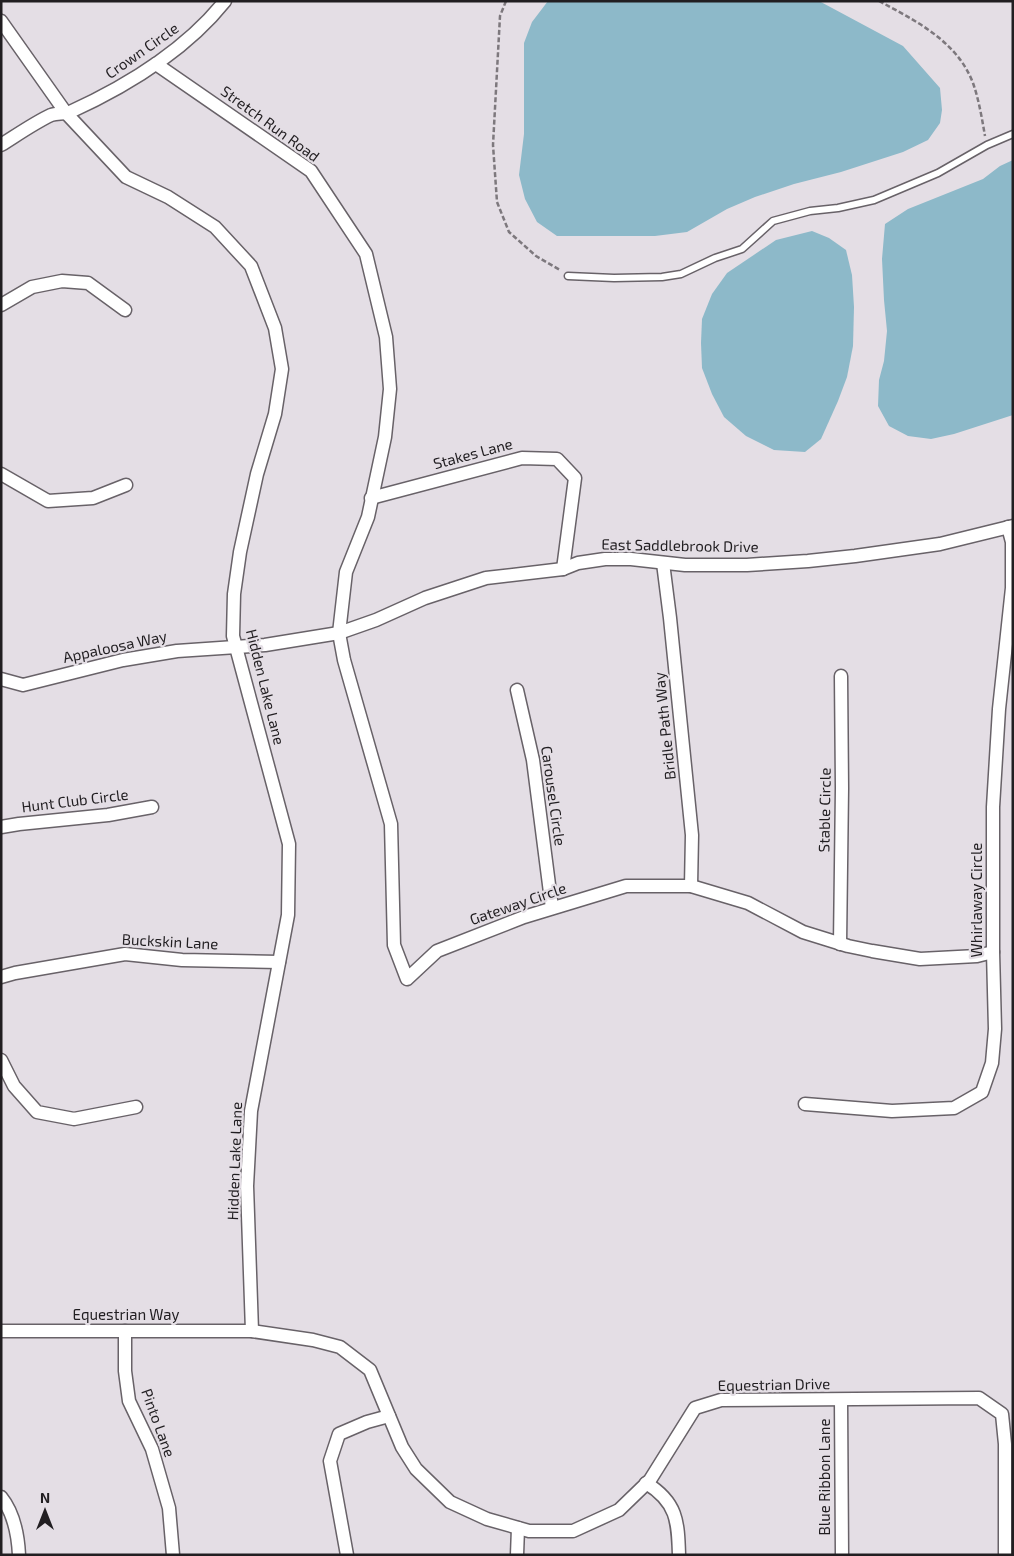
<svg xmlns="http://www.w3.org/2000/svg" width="1014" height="1556" font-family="'Exo 2',sans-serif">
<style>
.water{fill:#8db9c9}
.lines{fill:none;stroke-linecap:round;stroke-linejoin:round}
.service-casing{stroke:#686268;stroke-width:9}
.minor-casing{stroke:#686268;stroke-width:15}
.path{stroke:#7d787d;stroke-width:2.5;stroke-dasharray:5 2.5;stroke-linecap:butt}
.service{stroke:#fff;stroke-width:6}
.minor{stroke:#fff;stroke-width:12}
.labels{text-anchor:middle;stroke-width:4.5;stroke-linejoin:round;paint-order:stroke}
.street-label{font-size:15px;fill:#211e21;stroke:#e4dee5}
</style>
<rect width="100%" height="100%" fill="#e4dee5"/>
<g class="water">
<polygon points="548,1 819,1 903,46 940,88 942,110 940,123 928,140 903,152 841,172 794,184 755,197 727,209 687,232 655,236 557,236 537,222 525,199 519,175 524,134 524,43 532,22"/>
<polygon points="1013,160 1013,415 954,434 931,439 908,436 889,426 878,406 879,380 884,361 887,331 884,300 882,259 885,224 908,209 983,179 1000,166"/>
<polygon points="812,231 829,238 846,250 852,275 854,307 853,346 847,377 838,401 821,439 805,452 774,450 746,436 724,417 712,394 702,368 701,343 702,319 712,294 727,273 776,240"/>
</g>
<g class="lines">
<defs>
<polyline id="service" points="568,276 614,278 662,277 681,274 715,258 742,249 773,221 810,211 838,208 874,200 938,173 987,145 1013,134"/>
<g id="minor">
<polyline points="1,21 66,113 126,177 168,197 215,227 251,266 275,328 282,369 275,414 257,474 240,552 234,594 233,636 289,844 288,915 251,1111 247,1186 252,1331"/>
<polyline points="156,64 311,171 366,254 386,337 390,389 385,437 368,517 346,572 339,633 344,660 391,824 394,945 407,979 437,951 524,917 626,886 691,886 748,903 803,932 848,946 872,951 920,959 977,956 993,952"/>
<path d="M 1,145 C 17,135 34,123 51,115 C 57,113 64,114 70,112 C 127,86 185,51 225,1"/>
<polyline points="1,305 32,287 62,281 88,283 125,310"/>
<polyline points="1,474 48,501 93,498 126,485"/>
<polyline points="371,498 522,458 557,459 575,478 563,569"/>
<polyline points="663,563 670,618 692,835 691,886"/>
<polyline points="1,679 23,685 123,660 177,651 265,645 339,633 376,620 425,598 486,578 563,569 578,563 605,559 631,559 685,565 747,565 808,561 855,556 940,544 1013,526"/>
<polyline points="517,690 533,760 552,908"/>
<polyline points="1,827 19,824 108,815 152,807"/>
<polyline points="840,944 842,788 841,676"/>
<polyline points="1,977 15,973 125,954 182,960 279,962"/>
<polyline points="1,1060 14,1086 37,1112 74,1119 136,1107"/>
<polyline points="805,1104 892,1111 954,1108 982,1092 992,1063 995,1029 993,952 993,807 999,709 1012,588 1012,542 1008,527"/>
<polyline points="1,1331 252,1331 313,1340 340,1347 370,1370 402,1447 416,1469 450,1502 487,1519 529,1531 573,1531 619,1510 650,1480 695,1408 721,1400 979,1398 1002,1414 1005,1444 1005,1555"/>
<polyline points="125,1331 125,1371 129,1401 152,1449 169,1508 173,1555"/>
<polyline points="841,1400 842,1555"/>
<path d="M 646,1483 C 677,1502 678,1521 679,1555"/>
<path d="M 1,1497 C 14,1513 18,1535 19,1555"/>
<polyline points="347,1555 330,1461 339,1434 367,1422 389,1416"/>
<polyline points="517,1555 518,1528"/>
</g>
</defs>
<use href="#service" class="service-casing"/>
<use href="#minor" class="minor-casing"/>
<g class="path">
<polyline points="506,1 500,16 493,145 497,202 509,232 536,256 560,270"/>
<path d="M 879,1 C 916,21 957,41 973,83 C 979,100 982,119 985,136"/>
</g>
<use href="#service" class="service"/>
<use href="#minor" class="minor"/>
</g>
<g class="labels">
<g class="street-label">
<text transform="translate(142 51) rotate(-35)" y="5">Crown Circle</text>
<text transform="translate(270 124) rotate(36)" y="5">Stretch Run Road</text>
<text transform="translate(473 454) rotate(-15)" y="5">Stakes Lane</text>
<text transform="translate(680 546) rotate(1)" y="5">East Saddlebrook Drive</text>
<text transform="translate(115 647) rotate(-12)" y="5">Appaloosa Way</text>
<text transform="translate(265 687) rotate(76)" y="5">Hidden Lake Lane</text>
<text transform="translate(665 726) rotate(-96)" y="5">Bridle Path Way</text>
<text transform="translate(553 796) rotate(82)" y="5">Carousel Circle</text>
<text transform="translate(75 801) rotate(-7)" y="5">Hunt Club Circle</text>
<text transform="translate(825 810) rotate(-89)" y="5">Stable Circle</text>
<text transform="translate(977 900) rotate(-90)" y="5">Whirlaway Circle</text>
<text transform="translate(518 904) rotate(-19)" y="5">Gateway Circle</text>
<text transform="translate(170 942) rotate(3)" y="5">Buckskin Lane</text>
<text transform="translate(235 1161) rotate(-88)" y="5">Hidden Lake Lane</text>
<text x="126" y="1320">Equestrian Way</text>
<text transform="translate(774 1385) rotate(-1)" y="5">Equestrian Drive</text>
<text transform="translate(158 1423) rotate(70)" y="5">Pinto Lane</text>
<text transform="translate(825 1477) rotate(-90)" y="5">Blue Ribbon Lane</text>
</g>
</g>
<rect width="1014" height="1556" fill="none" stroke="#211e21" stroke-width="5"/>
<g transform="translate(45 1511)" stroke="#e4dee5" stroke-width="4" paint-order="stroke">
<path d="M0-4L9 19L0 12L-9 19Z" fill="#211e21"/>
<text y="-8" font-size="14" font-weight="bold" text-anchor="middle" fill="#211e21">N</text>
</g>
</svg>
